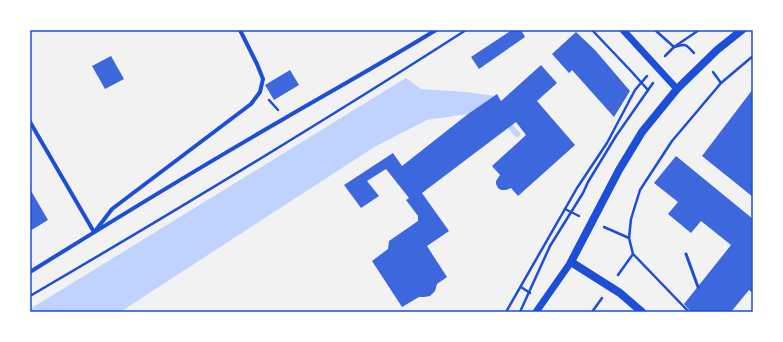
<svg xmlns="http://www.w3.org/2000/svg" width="783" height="342" font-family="'Nunito Sans',sans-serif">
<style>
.water{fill:#bfd3fe}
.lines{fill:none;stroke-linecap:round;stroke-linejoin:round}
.stream{stroke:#bfd3fe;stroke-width:6}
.building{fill:#3d67dc}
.path{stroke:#1d4ed8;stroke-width:2.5}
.service{stroke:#1d4ed8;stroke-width:3}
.minor{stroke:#1d4ed8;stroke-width:4}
.tertiary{stroke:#1d4ed8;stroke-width:7}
.secondary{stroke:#1d4ed8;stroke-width:8}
.neatline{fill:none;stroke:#1d4ed8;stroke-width:1.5}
</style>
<rect width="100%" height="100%" fill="#f2f2f2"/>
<polygon class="water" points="406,78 421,89 466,92 494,96 468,114 427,120 376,146 120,312 30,312 30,309"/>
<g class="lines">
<polyline class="stream" points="510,126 517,134"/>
</g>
<g class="building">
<polygon points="512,30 521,30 525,37 479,69 471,57"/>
<polygon points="576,32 595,50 630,91 614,117 572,70 569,73 552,54"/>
<polygon points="111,56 124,79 105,89 92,66"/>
<polygon points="541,65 557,83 537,101 575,145 518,196 511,188 506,190 501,190 498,188 496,184 496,181 500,175 492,166 526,135 516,122 422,193 449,231 427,246 447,277 437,284 435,291 430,296 424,297 419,297 402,307 372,261 388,249 389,241 418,221 418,216 406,200 409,198 386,169 367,181 379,196 361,208 344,185 393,153 402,166 468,114 497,94 501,101"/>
<polygon points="290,70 299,85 274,100 265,85"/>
<polygon points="753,89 753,197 702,156"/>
<polygon points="676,156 753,219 753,293 749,290 731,312 691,312 684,304 731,245 701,221 691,233 668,214 678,202 654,183"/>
<polygon points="30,189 48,220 30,231"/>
</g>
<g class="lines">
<g class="path">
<polyline points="592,30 631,71 648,90"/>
<path d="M 655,30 L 674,47 C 686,44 685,43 694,53"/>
<polyline points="665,56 674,47 699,30"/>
<polyline points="713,72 721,83"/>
<polyline points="269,100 278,110"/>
<polyline points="565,209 579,216"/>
<polyline points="604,227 629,238"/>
<polyline points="618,275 633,254"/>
<polyline points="521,287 530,293"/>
<path d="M 30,296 C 177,210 323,122 466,30"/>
<polyline points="506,312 577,188 607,143 635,90 647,76"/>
<polyline points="520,312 550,246 583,193 588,182 616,136 653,83"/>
<polyline points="592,312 602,298"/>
<polyline points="689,312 633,254 629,238 631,219 640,190 672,141 721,83 753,56"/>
</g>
<polyline class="service" points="686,254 698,287"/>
<g class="minor">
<polyline points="30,122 94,232"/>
<polyline points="96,230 112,209 251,104 260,92 263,79 257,64 240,30"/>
<path d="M 30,272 C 115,219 200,167 287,117 C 337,88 387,60 436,30"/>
</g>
<g class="tertiary">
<polyline points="623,30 677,89"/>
<polyline points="536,312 571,262"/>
</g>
<polyline class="secondary" points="642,312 620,293 571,262 619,170 642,132 677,89 717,50 742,30"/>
</g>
<rect width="783" height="342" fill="none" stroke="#ffffff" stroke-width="62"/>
<rect x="31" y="31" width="721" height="280" class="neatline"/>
</svg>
